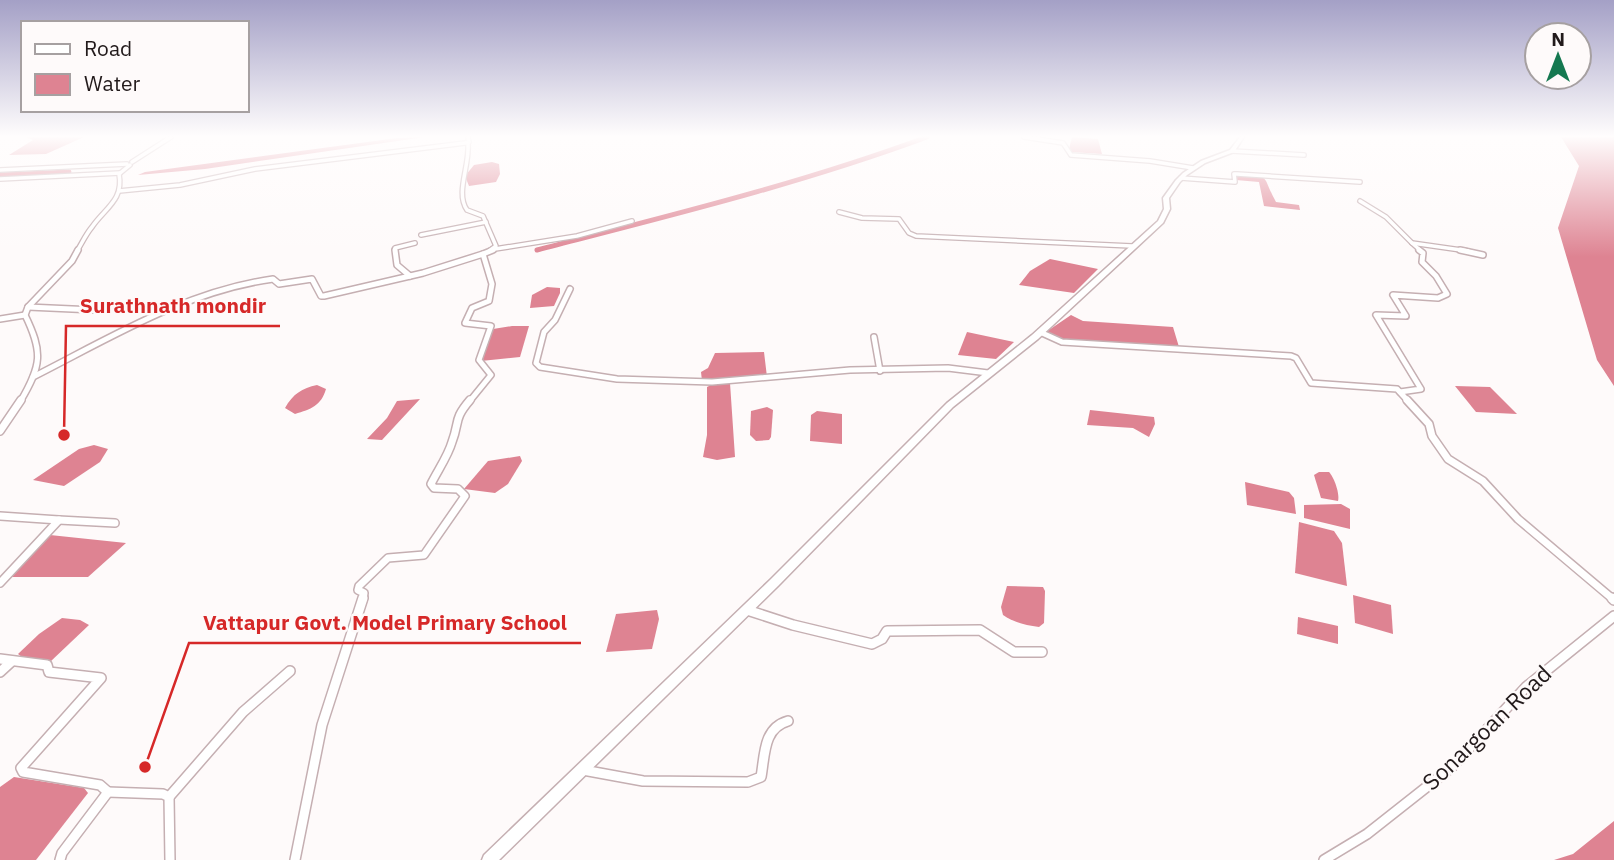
<svg xmlns="http://www.w3.org/2000/svg" width="1614" height="860" font-family="'IBM Plex Sans',sans-serif">
<style>
.water{fill:#de8392}
.lines{fill:none;stroke-linecap:round;stroke-linejoin:round}
.canal{stroke:#de8392;stroke-width:5}
.street-far3-casing{stroke:#c5afb2;stroke-width:6}
.street-far2-casing{stroke:#c5afb2;stroke-width:8}
.street-far1-casing{stroke:#c5afb2;stroke-width:10}
.street-casing{stroke:#c5afb2;stroke-width:12}
.secondary-casing{stroke:#c5afb2;stroke-width:3}
.street-far3{stroke:#fff;stroke-width:3.5}
.street-far2{stroke:#fff;stroke-width:5}
.street-far1{stroke:#fff;stroke-width:7}
.street{stroke:#fff;stroke-width:9}
.secondary{fill:#fff;fill-rule:evenodd}
.labels{text-anchor:middle;stroke-width:5;stroke-linejoin:round;paint-order:stroke}
.near-street-label{font-size:23px;fill:#221a1b;stroke:#fefafa}
.leader{fill:none;stroke:#d62828;stroke-width:2.5}
.callout-dot{fill:#d62828;stroke:#fefafa;stroke-width:2.5}
.callout-label{font-size:21px;text-anchor:middle;font-weight:bold;fill:#d62828;stroke:#fefafa;stroke-width:5;stroke-linejoin:round;paint-order:stroke}
</style>
<rect width="100%" height="100%" fill="#fefafa"/>
<g class="water">
<polygon points="26,137 84,137 46,154 9,155 33,140"/>
<polygon points="425,137 205,169 138,175 145,172 397,138"/>
<polygon points="1072,137 1098,139 1102,154 1071,152 1069,149"/>
<polygon points="1561,137 1614,137 1614,386 1597,360 1558,228 1579,166"/>
<polygon points="492,162 499,164 500,174 496,182 469,186 465,176 474,165"/>
<path d="M 1236,175 C 1274,178 1260,173 1276,202 L 1299,205 L 1300,210 L 1264,206 L 1259,182 L 1236,180 Z"/>
<polygon points="1050,259 1098,269 1074,293 1019,285 1030,271"/>
<polygon points="547,287 560,288 560,293 554,306 530,308 532,295"/>
<polygon points="1071,315 1083,321 1173,327 1179,347 1062,340 1046,332"/>
<polygon points="512,326 529,326 520,357 481,361 493,329"/>
<polygon points="967,332 1014,342 996,359 958,355"/>
<polygon points="764,352 767,377 702,381 701,372 708,368 715,353"/>
<polygon points="715,383 730,383 735,457 717,460 703,457 707,435 707,387"/>
<path d="M 317,385 L 326,389 C 321,406 311,409 295,414 L 285,408 C 293,394 302,388 317,385 Z"/>
<polygon points="1455,386 1490,387 1517,414 1476,412"/>
<polygon points="420,399 382,440 367,439 387,418 397,401"/>
<polygon points="767,407 773,410 771,437 769,440 756,441 750,435 751,411"/>
<polygon points="1090,410 1154,417 1155,424 1149,437 1133,428 1087,425"/>
<polygon points="817,411 842,414 842,444 810,441 811,415"/>
<polygon points="94,445 108,449 100,462 64,486 33,480 79,449"/>
<polygon points="520,456 522,461 508,484 495,493 464,489 488,461"/>
<path d="M 1319,472 L 1329,472 C 1334,477 1340,494 1338,501 L 1321,498 L 1314,475 Z"/>
<polygon points="1245,482 1289,492 1294,498 1296,514 1247,505"/>
<polygon points="1341,504 1350,509 1350,529 1304,518 1304,505"/>
<polygon points="1299,522 1334,531 1342,543 1347,586 1295,573"/>
<polygon points="50,535 126,543 88,577 7,577 46,536"/>
<path d="M 1007,586 L 1043,587 L 1045,591 L 1044,623 L 1039,627 C 1025,625 1015,623 1003,615 L 1001,607 Z"/>
<polygon points="1353,595 1391,605 1393,634 1355,623"/>
<polygon points="657,610 659,619 652,649 606,652 616,614"/>
<polygon points="1298,617 1338,626 1338,644 1297,634"/>
<polygon points="62,618 80,620 89,625 50,662 27,661 18,654 39,634"/>
<polygon points="14,777 84,788 88,793 36,860 0,860 0,787"/>
<polygon points="1614,821 1614,860 1554,860 1573,854"/>
</g>
<g class="lines">
<g class="canal">
<polyline points="0,175 69,172"/>
<path d="M 537,250 C 668,216 800,184 927,137"/>
</g>
<defs>
<g id="street-far3">
<polyline points="1024,137 1063,143 1071,155 1150,161 1193,168"/>
<path d="M 468,143 C 470,166 455,193 467,210 L 483,216 L 496,246 L 489,251"/>
<polyline points="1232,151 1304,155"/>
<polyline points="132,162 171,137"/>
<polyline points="0,170 127,164"/>
<polyline points="1181,178 1235,182 1234,174 1237,174 1360,182"/>
<polyline points="0,179 120,173"/>
<polyline points="119,191 180,185 255,169 465,143 469,142 468,137"/>
<polyline points="1360,201 1386,217 1412,243 1468,251"/>
<polyline points="839,212 862,218 899,219 909,233 916,236 1132,246"/>
<polyline points="421,235 486,222"/>
<polyline points="1412,243 1421,251"/>
<polyline points="495,249 577,236 632,221"/>
<path d="M 77,251 C 82,243 86,234 92,227 C 105,208 124,200 119,174 L 130,165"/>
<polyline points="395,251 395,248 415,243"/>
</g>
<g id="street-far2">
<polyline points="395,250 397,265 410,276"/>
<polyline points="1460,250 1483,255"/>
<polyline points="570,289 555,320 544,332 536,363 540,367 617,379 712,382 850,370 948,368 988,373"/>
<polyline points="28,307 94,310"/>
<polyline points="0,319 25,315"/>
<polyline points="1040,332 1062,342 1291,356 1296,358 1311,383 1397,389 1409,402"/>
<polyline points="874,337 880,371"/>
<path d="M 33,377 C 110,338 186,291 273,279 L 279,284 L 312,279 L 321,296 L 324,296 L 423,273 L 483,254"/>
<polyline points="1400,392 1421,389 1376,315 1406,316 1393,295 1438,298 1447,294 1436,276 1422,262 1423,253 1419,250"/>
<path d="M 20,402 C 42,365 43,352 25,315 L 28,307 L 72,261 L 78,250"/>
<polyline points="469,402 491,375 479,360 491,326 465,323 472,308 489,301 492,284 483,254 493,250"/>
</g>
<g id="street-far1">
<polyline points="1407,400 1429,424 1432,436 1448,459 1483,481 1518,519 1614,600"/>
<polyline points="0,431 21,400"/>
<polyline points="0,516 59,520 0,583"/>
<polyline points="59,520 115,523"/>
<path d="M 363,600 L 364,593 L 358,590 L 359,586 L 388,558 L 424,555 L 465,496 L 458,489 L 434,488 L 431,484 C 438,470 448,456 452,442 C 460,421 453,420 470,400"/>
</g>
<g id="street">
<polyline points="1612,598 1614,600"/>
<polyline points="747,610 793,625 872,644 882,639 887,631 980,630 1014,652 1042,652"/>
<polyline points="0,659 47,665 49,672 101,678 21,768 23,772 100,785 108,792 62,853 60,860"/>
<polyline points="0,672 12,661"/>
<path d="M 583,770 L 643,781 L 748,782 L 761,777 C 765,755 763,728 788,721"/>
<polyline points="108,792 163,794 169,797 170,860"/>
<polyline points="169,797 243,712 290,671"/>
<polyline points="295,860 322,725 363,598"/>
<polyline points="1324,860 1367,834 1452,767 1526,687 1614,616"/>
</g>
<polygon id="secondary" points="1240,137 1244,137 1234,152 1205,163 1187,175 1180,182 1169,198 1170,209 1163,223 1038,339 953,407 779,585 499,860 482,860 484,855 771,579 947,403 1032,335 1158,221 1164,209 1163,198 1176,180 1183,173 1201,161 1230,150"/>
</defs>
<use href="#street-far3" class="street-far3-casing"/>
<use href="#street-far2" class="street-far2-casing"/>
<use href="#street-far1" class="street-far1-casing"/>
<use href="#street" class="street-casing"/>
<use href="#secondary" class="secondary-casing"/>
<use href="#street-far3" class="street-far3"/>
<use href="#street-far2" class="street-far2"/>
<use href="#street-far1" class="street-far1"/>
<use href="#street" class="street"/>
<use href="#secondary" class="secondary"/>
</g>
<linearGradient id="sky" x2="0" y2="1"><stop stop-color="#a4a0c6"/><stop offset="0.53" stop-color="#fffdfd"/><stop offset="1" stop-color="#fffdfd" stop-opacity="0"/></linearGradient>
<rect width="1614" height="257" fill="url(#sky)"/>
<g class="labels">
<g class="near-street-label">
<text transform="translate(1487 728) rotate(-44)" y="8">Sonargoan Road</text>
</g>
</g>
<path class="leader" d="M64 435L66 326H280M145 767L189 643H581"/>
<g class="callout-dot">
<circle cx="64" cy="435" r="7"/>
<circle cx="145" cy="767" r="7"/>
</g>
<g class="callout-label">
<text x="173" y="313">Surathnath mondir</text>
<text x="385" y="630">Vattapur Govt. Model Primary School</text>
</g>
<rect x="21" y="21" width="228" height="91" fill="#fefafa" stroke="#a6a0a1" stroke-width="2"/>
<rect x="35" y="44" width="35" height="10" fill="#ffffff" stroke="#a6a0a1" stroke-width="2"/>
<text x="84" y="56" font-size="21" fill="#221a1b">Road</text>
<rect x="35" y="74" width="35" height="21" fill="#de8392" stroke="#a6a0a1" stroke-width="2"/>
<text x="84" y="91" font-size="21" fill="#221a1b">Water</text>
<g transform="translate(1558 56)"><circle r="33" fill="#fefafa" stroke="#a6a0a1" stroke-width="2"/>
<path d="M0-5L12 26L0 18L-12 26Z" fill="#157850"/>
<text y="-10" font-size="19" font-weight="bold" text-anchor="middle" fill="#221a1b">N</text>
</g>
</svg>
